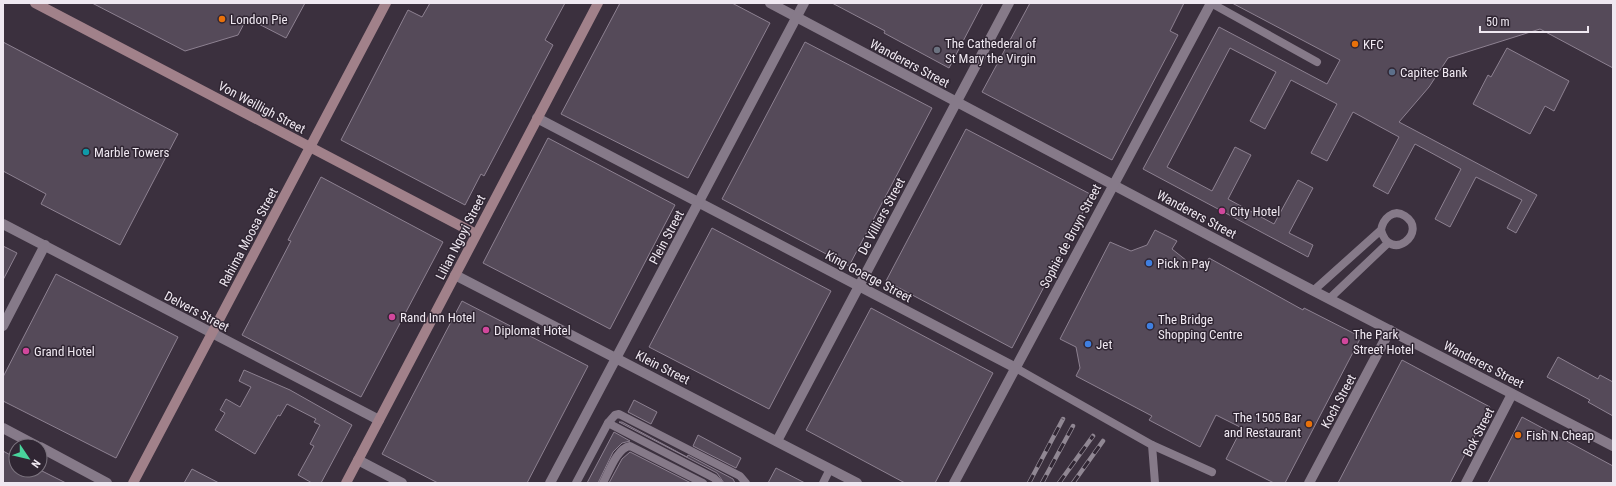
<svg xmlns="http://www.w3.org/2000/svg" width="1616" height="486" font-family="'Roboto Condensed',sans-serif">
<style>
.building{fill:#554a59;stroke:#8d8191}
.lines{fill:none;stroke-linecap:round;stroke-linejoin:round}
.lane{stroke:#867a89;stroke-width:8}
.street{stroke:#867a89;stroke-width:10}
.secondary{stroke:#a1818a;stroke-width:10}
.rail-casing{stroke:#908793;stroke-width:4.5}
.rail{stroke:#302633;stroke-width:3;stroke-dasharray:9;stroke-linecap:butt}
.food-dot{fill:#e8710a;stroke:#302633;stroke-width:1.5}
.worship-dot{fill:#6b7280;stroke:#302633;stroke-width:1.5}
.service-dot{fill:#5c6f8a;stroke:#302633;stroke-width:1.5}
.culture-dot{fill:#0f9aa8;stroke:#302633;stroke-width:1.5}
.hotel-dot{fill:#d1479c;stroke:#302633;stroke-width:1.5}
.shop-dot{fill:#3f7fe0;stroke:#302633;stroke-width:1.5}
.labels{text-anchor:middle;stroke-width:3;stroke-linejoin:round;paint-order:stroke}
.poi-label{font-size:13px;fill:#efe8f1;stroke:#302633;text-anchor:start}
.street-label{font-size:13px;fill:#efe8f1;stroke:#302633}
</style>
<rect width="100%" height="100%" fill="#3b303e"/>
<g class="building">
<polygon points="92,3 305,3 286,38 247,18 238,35 185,51"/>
<polygon points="430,3 565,3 545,40 553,45 484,176 481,174 465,205 341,140 408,10 422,17"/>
<polygon points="620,3 732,3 770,23 688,178 561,114"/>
<polygon points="832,3 983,3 949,68 884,33 885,31"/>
<polygon points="1030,3 1184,3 1170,31 1178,35 1112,160 982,92"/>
<polygon points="1232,3 1613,3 1613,68 1540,29 1448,58 1429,87 1399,122 1537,195 1516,233 1507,228 1522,200 1476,177 1450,227 1435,219 1461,169 1415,144 1388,194 1373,186 1399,137 1353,112 1327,161 1311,153 1337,104 1291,80 1265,129 1250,121 1276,72 1230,48 1167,167 1212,191 1235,147 1251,155 1228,199 1274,224 1298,180 1313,188 1289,233 1313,245 1308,257 1143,169 1219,27 1327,84 1340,60"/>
<polygon points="3,42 178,134 120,245 41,204 46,194 3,171"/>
<polygon points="805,42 932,108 849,266 722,199"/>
<polygon points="1507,48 1569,81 1554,111 1545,106 1530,134 1473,104 1488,75 1491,77"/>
<polygon points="966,129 1092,195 1012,348 886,281"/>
<polygon points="548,138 675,205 610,329 483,263"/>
<polygon points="321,177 443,242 361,397 242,335 291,241 288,240"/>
<polygon points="712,228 831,291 769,409 649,347"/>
<polygon points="1155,230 1177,241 1172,249 1187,261 1204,267 1209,258 1303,310 1304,308 1361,337 1285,483 1274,483 1226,459 1242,428 1216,415 1200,447 1149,420 1152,416 1076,376 1080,368 1076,347 1060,339 1110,242 1131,251 1147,245"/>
<polygon points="3,246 17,253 3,280"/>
<polygon points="56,274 178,337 116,458 3,401 3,377"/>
<polygon points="462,301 588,366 527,483 438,483 382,454"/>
<polygon points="871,308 993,373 935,483 905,483 806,430"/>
<polygon points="1558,357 1598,379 1600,375 1613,382 1613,416 1588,402 1590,400 1547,377"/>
<polygon points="1402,360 1490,407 1450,483 1338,483"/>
<polygon points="244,370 290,390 352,425 321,483 312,483 298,475 314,446 310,444 320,425 314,422 316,419 287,404 280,416 278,415 255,454 215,430 225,413 220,410 226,399 240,407 251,387 239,381"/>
<polygon points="634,400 657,412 651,424 628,412"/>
<polygon points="1522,417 1613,466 1613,483 1488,483"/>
<polygon points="619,422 622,422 687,457 688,455 733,479 735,483 724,483 717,473"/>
<polygon points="614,432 630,441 622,443 613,452 598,483 587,483"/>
<polygon points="698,435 741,458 736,468 693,446"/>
<polygon points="3,451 16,458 16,470 40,470 66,483 3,483"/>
<polygon points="630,452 691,483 609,483 622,459"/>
<polygon points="776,468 805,483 768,483"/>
<polygon points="192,469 219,483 184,483"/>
</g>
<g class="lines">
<g class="lane">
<polyline points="1211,3 1317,62"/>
<path d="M 1313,291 L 1381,230 C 1383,219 1393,208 1405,216 C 1429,232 1390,264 1381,230"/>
<polyline points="1329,299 1388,243"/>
<polyline points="1014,367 1152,445 1155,483"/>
<polyline points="608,423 714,478 719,483"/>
<polyline points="1152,445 1212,472"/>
<polyline points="576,483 608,423 615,415 619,414 740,476 746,483"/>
<path d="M 603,483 C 609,472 617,448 630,446 L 703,483"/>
<polyline points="823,483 830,469"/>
</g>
<g class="street">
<polyline points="770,3 1310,289 1613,446"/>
<polyline points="537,118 1014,367"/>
<polyline points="3,224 379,420"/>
<polyline points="455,275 857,483"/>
<polyline points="3,326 45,245"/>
<polyline points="3,428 37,446"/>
<polyline points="777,441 1009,3"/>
<polyline points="40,447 107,483"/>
<polyline points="358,460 402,483"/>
<polyline points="550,483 804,3"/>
<polyline points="954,483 1211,3"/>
<polyline points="1309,483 1390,330"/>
<polyline points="1466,483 1512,394"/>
</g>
<g class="secondary">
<polyline points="35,3 476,234"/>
<polyline points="133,483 386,3"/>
<polyline points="346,483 598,3"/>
</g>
<defs>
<g id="rail">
<polyline points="1029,483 1063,419"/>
<polyline points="1042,483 1073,426"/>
<polyline points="1059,483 1093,436"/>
<polyline points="1073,483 1103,441"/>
</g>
</defs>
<use href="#rail" class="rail-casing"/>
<use href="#rail" class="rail"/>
</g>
<g class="food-dot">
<circle cx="222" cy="19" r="4"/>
<circle cx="1355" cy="44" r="4"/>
<circle cx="1309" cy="424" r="4"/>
<circle cx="1518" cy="435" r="4"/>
</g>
<circle class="worship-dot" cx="937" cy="50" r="4"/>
<circle class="service-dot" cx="1392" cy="72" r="4"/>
<circle class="culture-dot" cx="86" cy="152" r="4"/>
<g class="hotel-dot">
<circle cx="1222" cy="211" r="4"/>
<circle cx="392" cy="317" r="4"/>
<circle cx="486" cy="330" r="4"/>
<circle cx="1345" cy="341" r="4"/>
<circle cx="26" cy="351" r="4"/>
</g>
<g class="shop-dot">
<circle cx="1149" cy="263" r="4"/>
<circle cx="1150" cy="326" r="4"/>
<circle cx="1088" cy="344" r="4"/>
</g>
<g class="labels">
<g class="poi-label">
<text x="230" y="24">London Pie</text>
<text x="945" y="48">The Cathederal of<tspan x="945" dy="15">St Mary the Virgin</tspan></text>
<text x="1363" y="49">KFC</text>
<text x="1400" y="77">Capitec Bank</text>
<text x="94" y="157">Marble Towers</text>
<text x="1230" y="216">City Hotel</text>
<text x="1157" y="268">Pick n Pay</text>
<text x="400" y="322">Rand Inn Hotel</text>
<text x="1158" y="324">The Bridge<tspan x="1158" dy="15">Shopping Centre</tspan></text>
<text x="494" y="335">Diplomat Hotel</text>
<text x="1353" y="339">The Park<tspan x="1353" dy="15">Street Hotel</tspan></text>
<text x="1096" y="349">Jet</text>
<text x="34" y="356">Grand Hotel</text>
<text x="1301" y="422" text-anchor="end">The 1505 Bar<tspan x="1301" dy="15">and Restaurant</tspan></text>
<text x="1526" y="440">Fish N Cheap</text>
</g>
<g class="street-label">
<text transform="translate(910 63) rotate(28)" y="5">Wanderers Street</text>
<text transform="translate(262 107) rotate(28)" y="5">Von Weilligh Street</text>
<text transform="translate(1197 214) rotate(28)" y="5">Wanderers Street</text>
<text transform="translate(881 216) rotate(-62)" y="5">De Villiers Street</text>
<text transform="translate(1070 236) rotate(-62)" y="5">Sophie de Bruyn Street</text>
<text transform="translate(248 237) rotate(-62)" y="5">Rahima Moosa Street</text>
<text transform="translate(460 237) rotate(-63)" y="5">Lilian Ngoyi Street</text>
<text transform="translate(666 237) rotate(-62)" y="5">Plein Street</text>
<text transform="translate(869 276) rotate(28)" y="5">King Goerge Street</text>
<text transform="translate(197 311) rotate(28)" y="5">Delvers Street</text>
<text transform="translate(1484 364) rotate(27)" y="5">Wanderers Street</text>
<text transform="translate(663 367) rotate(27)" y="5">Klein Street</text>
<text transform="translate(1338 401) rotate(-62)" y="5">Koch Street</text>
<text transform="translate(1478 432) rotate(-63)" y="5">Bok Street</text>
</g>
</g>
<rect width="1616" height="486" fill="none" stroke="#efe8f1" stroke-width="8"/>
<g transform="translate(28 458) rotate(125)"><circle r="19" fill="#302633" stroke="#7c747f"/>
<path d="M0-3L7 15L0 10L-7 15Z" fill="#49d49c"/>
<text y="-6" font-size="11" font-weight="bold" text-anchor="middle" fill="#efe8f1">N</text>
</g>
<path d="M1480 26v6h108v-6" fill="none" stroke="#efe8f1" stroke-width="2"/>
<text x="1486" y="26" font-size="12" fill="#efe8f1" stroke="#302633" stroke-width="3" paint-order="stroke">50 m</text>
</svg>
